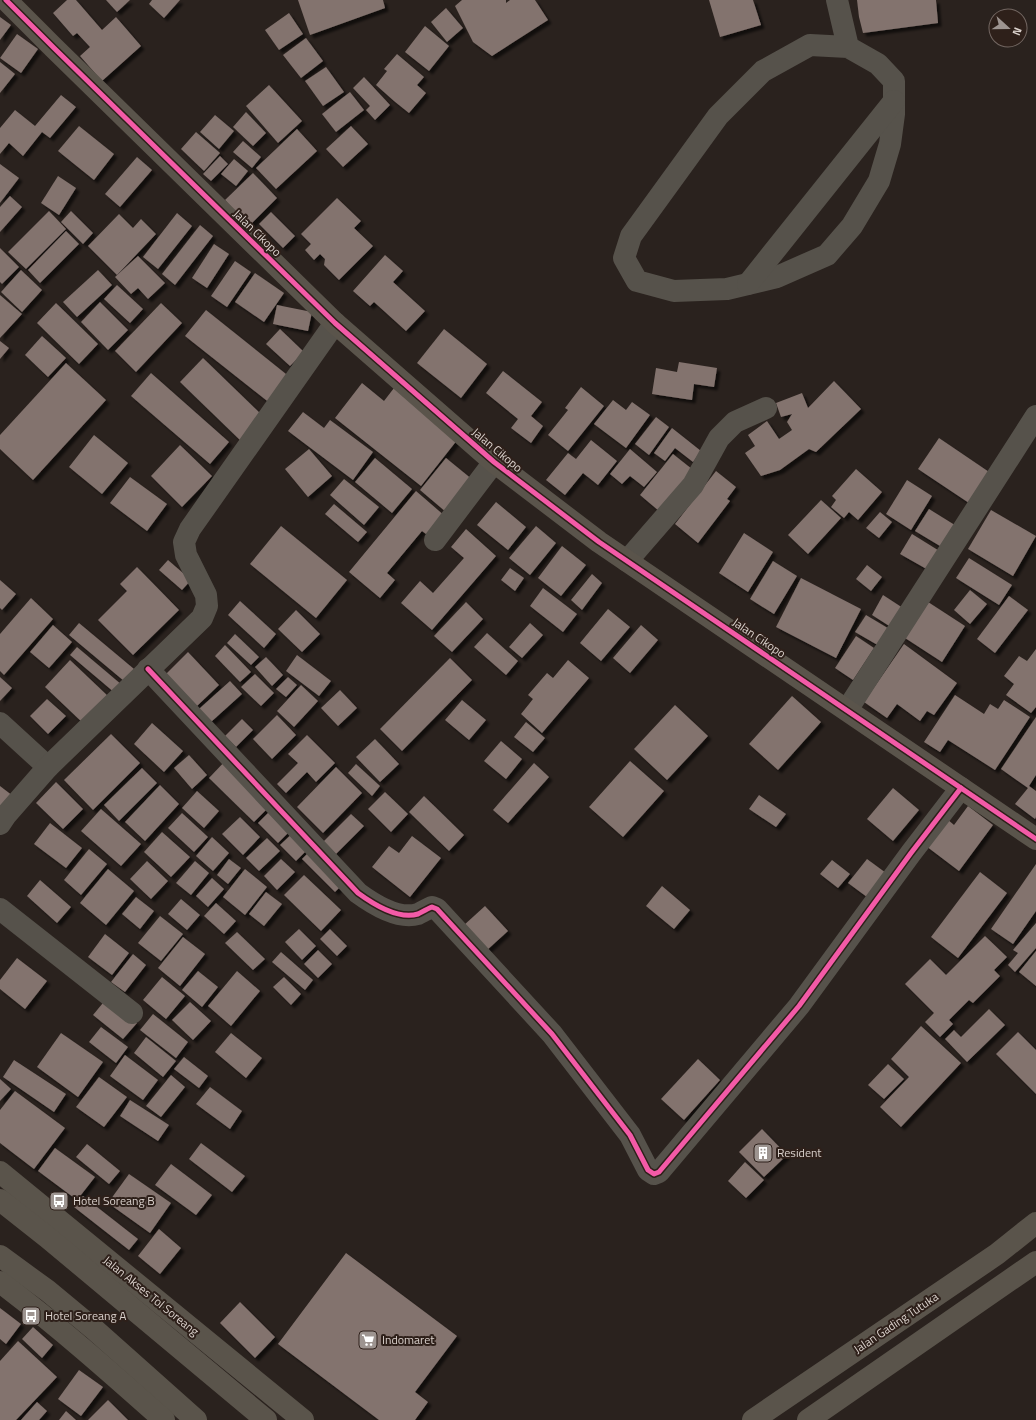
<svg xmlns="http://www.w3.org/2000/svg" width="1036" height="1420" font-family="'Titillium Web',sans-serif">
<style>
.building{fill:#83736e;filter:url(#shadow)}
.lines{fill:none;stroke-linecap:round;stroke-linejoin:round}
.street{stroke:#56524b;stroke-width:22}
.secondary{stroke:#5a544b;stroke-width:22}
.cycleway-casing{stroke:#2e201a;stroke-width:8}
.cycleway{stroke:#f35aa7;stroke-width:5}
.labels{text-anchor:middle;stroke-width:4;stroke-linejoin:round;paint-order:stroke}
.street-label{font-size:12px;fill:#dbd2cd;stroke:#2e201a}
.poi-label{font-size:12px;fill:#dbd2cd;stroke:#2e201a;text-anchor:start}
</style>
<defs>
<filter id="shadow"><feDropShadow dx="3.5" dy="3.5" stdDeviation="1" flood-color="#0009"/></filter>
</defs>
<rect width="100%" height="100%" fill="#2a221e"/>
<g class="building">
<polygon points="67,0 76,0 102,30 116,17 141,46 102,81 80,56 90,47 77,33 73,36 53,13"/>
<polygon points="106,0 130,0 117,12"/>
<polygon points="152,0 180,0 164,18 149,4"/>
<polygon points="298,0 383,0 385,8 310,35"/>
<polygon points="462,0 506,0 506,3 510,0 535,0 548,20 492,56 473,42 455,6"/>
<polygon points="709,0 753,0 761,25 720,37"/>
<polygon points="857,0 936,0 938,23 863,33 859,17"/>
<polygon points="446,8 463,28 447,42 431,22"/>
<polygon points="289,13 303,34 279,50 265,30"/>
<polygon points="0,17 11,25 0,40"/>
<polygon points="425,26 449,46 429,71 405,52"/>
<polygon points="17,34 38,49 21,73 0,58"/>
<polygon points="306,38 323,61 301,78 283,55"/>
<polygon points="397,54 424,77 417,85 426,93 409,113 394,101 376,85 387,71 384,69"/>
<polygon points="0,62 15,74 0,93"/>
<polygon points="326,67 344,92 323,106 305,81"/>
<polygon points="364,77 390,105 375,120 366,110 370,106 353,88"/>
<polygon points="269,85 302,121 278,143 246,106"/>
<polygon points="350,92 364,110 336,132 322,114"/>
<polygon points="61,95 76,107 50,138 42,132 23,156 9,143 0,154 0,128 15,110 35,126"/>
<polygon points="246,112 266,133 253,146 233,127"/>
<polygon points="215,115 234,131 219,149 200,132"/>
<polygon points="79,126 114,154 94,180 58,151"/>
<polygon points="351,126 368,144 343,167 326,149"/>
<polygon points="297,129 317,151 276,189 256,168"/>
<polygon points="196,132 220,153 204,171 181,149"/>
<polygon points="243,141 261,157 252,168 233,152"/>
<polygon points="220,156 228,164 211,181 203,174"/>
<polygon points="137,157 152,170 120,207 105,194"/>
<polygon points="234,159 248,171 236,186 221,174"/>
<polygon points="0,164 19,178 0,203"/>
<polygon points="253,173 277,198 249,226 225,200"/>
<polygon points="58,176 76,188 59,215 41,203"/>
<polygon points="10,196 22,207 0,232 0,207"/>
<polygon points="337,198 361,221 354,228 373,246 339,280 324,265 325,259 320,254 314,260 305,250 311,244 301,234"/>
<polygon points="49,211 66,229 26,269 8,252"/>
<polygon points="71,211 93,233 83,244 61,222"/>
<polygon points="271,212 295,236 283,248 259,224"/>
<polygon points="177,213 192,226 158,269 143,257"/>
<polygon points="119,214 133,228 141,219 156,234 117,275 88,246"/>
<polygon points="200,225 213,236 175,285 162,274"/>
<polygon points="66,231 79,244 40,283 28,270"/>
<polygon points="214,244 229,254 207,288 192,278"/>
<polygon points="0,248 19,267 2,284 0,282"/>
<polygon points="385,255 403,271 393,282 425,311 406,331 374,302 370,306 353,291"/>
<polygon points="138,256 165,283 148,299 138,288 131,294 115,277"/>
<polygon points="235,261 251,272 227,307 211,296"/>
<polygon points="21,270 42,290 22,312 1,292"/>
<polygon points="98,270 112,285 77,317 63,302"/>
<polygon points="255,273 284,293 264,322 235,302"/>
<polygon points="117,285 143,309 130,323 104,299"/>
<polygon points="0,295 22,314 0,338"/>
<polygon points="100,302 128,330 108,350 81,322"/>
<polygon points="56,303 98,344 79,364 37,323"/>
<polygon points="161,303 182,323 136,372 115,351"/>
<polygon points="277,305 312,312 308,331 273,324"/>
<polygon points="206,310 291,378 271,404 185,336"/>
<polygon points="280,329 304,352 290,366 266,344"/>
<polygon points="444,329 487,364 461,398 417,363"/>
<polygon points="42,336 66,358 48,377 25,355"/>
<polygon points="0,341 9,348 0,359"/>
<polygon points="203,358 265,418 242,442 180,382"/>
<polygon points="679,362 717,368 714,387 694,384 692,400 652,394 656,368 677,372"/>
<polygon points="66,363 106,400 33,480 0,449 0,435"/>
<polygon points="503,371 542,402 531,416 543,426 531,443 511,428 518,419 486,393"/>
<polygon points="151,373 229,442 210,464 131,396"/>
<polygon points="834,381 861,409 816,452 809,449 780,470 761,476 745,453 755,446 748,435 767,421 779,439 792,430 787,422 792,414 781,417 776,403 802,393 808,408"/>
<polygon points="362,383 384,401 394,388 458,439 421,486 335,418"/>
<polygon points="581,387 604,406 568,451 548,435 568,410 565,408"/>
<polygon points="613,400 626,410 632,402 650,415 626,448 594,424"/>
<polygon points="303,412 324,428 330,420 373,452 353,480 288,431"/>
<polygon points="656,417 669,427 649,455 635,444"/>
<polygon points="672,428 701,451 693,462 675,448 665,461 654,453"/>
<polygon points="94,435 128,463 102,494 69,467"/>
<polygon points="939,438 995,476 975,507 918,469"/>
<polygon points="591,440 617,461 598,485 583,473 565,495 546,480 568,453 576,459"/>
<polygon points="180,445 212,476 182,507 151,476"/>
<polygon points="309,449 332,476 308,497 285,469"/>
<polygon points="630,449 657,472 644,487 630,476 622,484 610,474"/>
<polygon points="673,454 697,473 659,511 640,495"/>
<polygon points="375,458 412,489 392,513 355,482"/>
<polygon points="446,458 473,480 446,512 420,490"/>
<polygon points="856,469 882,492 858,520 849,512 844,518 831,507 836,500 832,496"/>
<polygon points="716,471 736,487 727,499 730,501 698,543 675,524"/>
<polygon points="130,477 167,504 147,531 110,503"/>
<polygon points="344,479 379,507 364,525 330,495"/>
<polygon points="907,480 932,496 911,530 886,514"/>
<polygon points="416,491 446,517 430,537 422,531 387,573 395,580 380,598 349,572"/>
<polygon points="821,500 841,518 808,554 788,535"/>
<polygon points="496,502 526,527 508,550 477,525"/>
<polygon points="334,504 367,532 358,542 325,514"/>
<polygon points="929,509 958,527 945,549 915,531"/>
<polygon points="991,510 1036,536 1013,576 968,549"/>
<polygon points="880,512 892,522 879,538 866,528"/>
<polygon points="281,526 347,580 316,618 250,564"/>
<polygon points="536,526 556,543 530,575 509,558"/>
<polygon points="466,529 496,556 432,630 401,603 420,581 433,593 464,558 451,547"/>
<polygon points="744,533 773,552 748,592 719,573"/>
<polygon points="912,534 941,552 930,571 900,554"/>
<polygon points="562,546 586,565 561,596 538,578"/>
<polygon points="969,558 1012,585 999,605 956,578"/>
<polygon points="168,560 191,580 182,590 159,570"/>
<polygon points="773,561 797,576 774,614 750,599"/>
<polygon points="867,565 882,577 871,591 856,579"/>
<polygon points="137,567 179,610 133,655 98,620 127,591 120,584"/>
<polygon points="510,568 524,578 515,591 501,580"/>
<polygon points="592,574 602,583 582,610 571,600"/>
<polygon points="801,578 861,609 836,658 776,627"/>
<polygon points="0,580 16,594 2,610 0,608"/>
<polygon points="543,588 577,614 563,632 530,606"/>
<polygon points="970,590 987,604 970,624 954,610"/>
<polygon points="883,595 906,610 894,629 872,615"/>
<polygon points="1009,596 1028,610 995,653 977,639"/>
<polygon points="31,598 53,619 4,675 0,671 0,634"/>
<polygon points="925,600 965,626 942,662 902,636"/>
<polygon points="240,601 276,634 264,648 228,615"/>
<polygon points="466,602 483,619 452,652 434,636"/>
<polygon points="608,609 630,627 601,661 580,643"/>
<polygon points="296,610 320,634 302,652 278,629"/>
<polygon points="866,615 891,630 881,647 855,632"/>
<polygon points="79,623 134,669 124,681 69,635"/>
<polygon points="530,623 543,635 522,658 509,647"/>
<polygon points="53,625 72,642 49,668 30,652"/>
<polygon points="641,625 658,640 630,673 613,658"/>
<polygon points="487,633 518,661 506,675 474,647"/>
<polygon points="235,634 259,657 251,665 227,643"/>
<polygon points="856,636 874,648 853,680 835,668"/>
<polygon points="904,644 957,683 934,715 927,711 920,721 897,704 887,718 864,702"/>
<polygon points="225,645 251,672 240,682 215,656"/>
<polygon points="77,647 122,685 115,693 70,655"/>
<polygon points="1036,649 1036,707 1031,713 1006,695 1014,684 1004,676 1019,656 1027,661"/>
<polygon points="188,652 219,685 197,706 166,674"/>
<polygon points="297,655 331,681 319,696 286,671"/>
<polygon points="266,657 283,675 272,686 255,667"/>
<polygon points="450,658 472,680 402,751 380,729"/>
<polygon points="70,660 110,698 85,725 45,687"/>
<polygon points="568,660 589,678 542,733 521,714 533,699 528,695 547,673 553,678"/>
<polygon points="255,674 274,693 261,706 241,687"/>
<polygon points="0,677 12,688 0,701"/>
<polygon points="288,677 297,685 286,697 276,689"/>
<polygon points="230,681 242,694 211,722 199,709"/>
<polygon points="301,685 318,701 294,727 277,711"/>
<polygon points="340,690 357,708 338,726 321,708"/>
<polygon points="955,695 984,714 990,704 998,709 1004,700 1030,717 995,770 948,740 940,752 924,742"/>
<polygon points="792,696 821,722 778,770 749,744"/>
<polygon points="47,699 66,716 48,734 30,716"/>
<polygon points="462,700 486,720 469,740 445,720"/>
<polygon points="675,705 708,736 667,780 634,749"/>
<polygon points="277,715 296,735 272,759 253,739"/>
<polygon points="1036,717 1036,775 1029,786 1036,791 1036,817 1035,819 1015,804 1028,788 1001,769"/>
<polygon points="242,719 253,730 236,747 225,736"/>
<polygon points="526,722 545,738 533,752 514,737"/>
<polygon points="152,723 183,751 164,772 134,744"/>
<polygon points="111,734 140,763 93,810 64,780"/>
<polygon points="307,735 335,763 316,782 307,772 286,793 277,784 298,763 288,754"/>
<polygon points="375,739 399,764 380,782 356,757"/>
<polygon points="501,741 522,759 506,779 484,761"/>
<polygon points="189,755 207,775 192,789 174,768"/>
<polygon points="228,758 273,803 254,822 209,778"/>
<polygon points="630,761 664,791 623,837 589,807"/>
<polygon points="534,763 549,777 508,823 493,810"/>
<polygon points="356,764 380,786 372,796 348,773"/>
<polygon points="336,767 362,793 323,833 297,807"/>
<polygon points="142,768 157,783 119,821 104,805"/>
<polygon points="56,782 83,809 63,829 36,803"/>
<polygon points="160,785 179,804 145,841 125,822"/>
<polygon points="0,786 13,796 0,812"/>
<polygon points="893,788 919,810 893,841 867,819"/>
<polygon points="197,791 219,811 204,828 182,808"/>
<polygon points="385,792 408,814 391,832 368,809"/>
<polygon points="759,795 786,814 776,827 749,809"/>
<polygon points="424,796 464,835 449,851 409,812"/>
<polygon points="968,806 993,825 959,871 926,846 947,819 954,825"/>
<polygon points="274,807 294,827 278,843 258,823"/>
<polygon points="101,809 141,844 121,866 81,831"/>
<polygon points="182,813 208,837 194,852 168,828"/>
<polygon points="351,814 364,826 336,854 323,842"/>
<polygon points="240,817 260,837 243,855 222,834"/>
<polygon points="50,823 82,848 66,868 34,844"/>
<polygon points="295,831 310,847 296,861 280,845"/>
<polygon points="162,832 190,857 171,877 144,852"/>
<polygon points="412,836 441,858 410,897 372,867 389,846 399,853"/>
<polygon points="212,837 229,853 213,871 196,856"/>
<polygon points="267,838 280,851 259,871 246,858"/>
<polygon points="89,849 107,864 81,895 64,880"/>
<polygon points="311,850 344,883 335,892 302,859"/>
<polygon points="229,859 241,868 228,884 217,875"/>
<polygon points="281,859 295,872 277,890 264,876"/>
<polygon points="867,859 886,873 867,897 848,883"/>
<polygon points="832,860 850,874 838,888 820,874"/>
<polygon points="147,861 168,881 151,899 130,879"/>
<polygon points="195,861 209,873 191,895 176,883"/>
<polygon points="1036,864 1036,911 1013,944 991,929"/>
<polygon points="108,869 134,891 106,925 80,903"/>
<polygon points="245,869 267,887 245,915 223,897"/>
<polygon points="980,872 1007,893 958,958 931,937"/>
<polygon points="304,875 341,910 321,931 284,895"/>
<polygon points="212,878 224,889 208,907 196,896"/>
<polygon points="40,880 71,907 57,923 27,896"/>
<polygon points="662,886 690,910 674,929 646,906"/>
<polygon points="266,892 282,904 264,926 249,914"/>
<polygon points="136,897 154,911 140,929 122,914"/>
<polygon points="181,899 200,915 187,930 168,914"/>
<polygon points="216,903 236,921 224,934 204,916"/>
<polygon points="485,906 508,931 486,951 463,926"/>
<polygon points="160,916 183,934 161,961 138,943"/>
<polygon points="1036,923 1036,948 1015,972 1008,965 1018,953 1013,950"/>
<polygon points="299,929 316,946 302,960 285,942"/>
<polygon points="330,929 347,946 337,956 320,939"/>
<polygon points="237,932 265,959 253,970 225,943"/>
<polygon points="105,934 129,953 112,975 88,957"/>
<polygon points="985,936 1007,957 994,970 1000,976 973,1003 969,1000 949,1020 953,1024 940,1037 925,1022 934,1013 905,984 930,959 946,975"/>
<polygon points="183,937 205,954 180,986 158,968"/>
<polygon points="318,950 332,964 318,978 304,964"/>
<polygon points="1036,951 1036,986 1019,972"/>
<polygon points="281,952 313,980 305,990 272,962"/>
<polygon points="133,954 146,965 125,992 111,982"/>
<polygon points="17,958 47,981 25,1009 0,989 0,980"/>
<polygon points="198,971 218,987 202,1007 182,990"/>
<polygon points="237,971 260,991 231,1026 208,1006"/>
<polygon points="162,977 185,996 166,1019 143,1000"/>
<polygon points="284,977 301,994 291,1005 273,987"/>
<polygon points="107,998 137,1023 123,1039 93,1015"/>
<polygon points="190,1002 211,1021 193,1040 172,1020"/>
<polygon points="989,1009 1005,1025 967,1062 945,1039 954,1030 961,1037"/>
<polygon points="153,1014 188,1042 176,1058 140,1030"/>
<polygon points="921,1026 961,1063 901,1127 880,1107 909,1077 891,1059"/>
<polygon points="101,1027 128,1047 116,1063 89,1042"/>
<polygon points="1018,1032 1036,1050 1036,1094 996,1054"/>
<polygon points="61,1033 103,1062 78,1097 37,1067"/>
<polygon points="231,1033 262,1058 246,1078 215,1052"/>
<polygon points="146,1037 176,1061 163,1077 134,1053"/>
<polygon points="125,1055 158,1080 143,1100 110,1076"/>
<polygon points="184,1057 208,1076 199,1088 174,1069"/>
<polygon points="698,1059 720,1080 684,1120 661,1099"/>
<polygon points="14,1060 66,1094 54,1112 3,1077"/>
<polygon points="888,1064 904,1079 884,1099 868,1085"/>
<polygon points="171,1075 185,1087 161,1117 146,1106"/>
<polygon points="99,1077 127,1097 104,1127 76,1107"/>
<polygon points="0,1079 11,1089 0,1101"/>
<polygon points="210,1087 242,1111 230,1129 196,1104"/>
<polygon points="15,1091 65,1128 34,1169 0,1143 0,1110"/>
<polygon points="130,1100 169,1125 158,1141 120,1116"/>
<polygon points="762,1129 787,1155 764,1177 739,1152"/>
<polygon points="201,1143 245,1176 232,1192 189,1159"/>
<polygon points="87,1144 120,1171 109,1184 76,1157"/>
<polygon points="55,1148 95,1177 77,1200 38,1171"/>
<polygon points="745,1162 764,1180 746,1198 728,1181"/>
<polygon points="171,1164 212,1195 196,1215 155,1185"/>
<polygon points="129,1174 171,1203 150,1233 108,1203"/>
<polygon points="83,1196 138,1239 129,1250 74,1207"/>
<polygon points="159,1229 181,1248 160,1274 138,1256"/>
<polygon points="346,1253 457,1336 415,1392 428,1402 415,1420 379,1420 278,1344"/>
<polygon points="240,1302 275,1337 255,1358 220,1323"/>
<polygon points="0,1308 21,1324 6,1344 0,1339"/>
<polygon points="33,1327 53,1345 42,1358 22,1339"/>
<polygon points="18,1341 57,1377 16,1420 0,1420 0,1361"/>
<polygon points="79,1370 103,1387 81,1416 58,1399"/>
<polygon points="108,1400 128,1420 88,1420"/>
<polygon points="37,1402 47,1411 39,1420 21,1420"/>
<polygon points="66,1411 76,1420 59,1420"/>
</g>
<g class="lines">
<g class="street">
<polyline points="837,0 848,47 878,64 894,81 894,114 890,144 879,181 852,226 827,255 777,277 727,289 674,291 637,281 624,258 631,236 718,116 763,71 810,45 848,47"/>
<polyline points="748,284 894,101"/>
<polyline points="435,540 494,462"/>
<polyline points="627,561 693,485 719,438 735,422 766,408"/>
<path d="M 148,669 L 358,893 C 373,904 398,920 418,914 C 422,912 427,909 432,907 L 437,909 L 552,1034 L 630,1135 L 648,1170 L 654,1174 L 659,1172 L 799,1006 L 911,853 L 961,788"/>
<polyline points="847,710 1036,416"/>
<polyline points="0,723 48,767"/>
<polyline points="0,824 6,815 48,767 202,618 207,606 206,595 186,555 184,542 190,529 335,323"/>
<polyline points="0,909 132,1013"/>
</g>
<g class="secondary">
<polyline points="6,0 54,48 335,323 494,462 599,542 1036,839"/>
<polyline points="0,1172 303,1420"/>
<polyline points="0,1200 47,1237 266,1420"/>
<polyline points="0,1256 48,1291 95,1330 196,1420"/>
<path d="M 0,1282 C 57,1325 110,1372 164,1420"/>
<polyline points="753,1420 997,1254 1036,1223"/>
<polyline points="808,1420 1036,1262"/>
</g>
<defs>
<g id="cycleway">
<polyline points="6,0 54,48 335,323 494,462 599,542 1036,839"/>
<path d="M 148,669 L 358,893 C 373,904 398,920 418,914 C 422,912 427,909 432,907 L 437,909 L 552,1034 L 630,1135 L 648,1170 L 654,1174 L 659,1172 L 799,1006 L 911,853 L 961,788"/>
</g>
</defs>
<use href="#cycleway" class="cycleway-casing"/>
<use href="#cycleway" class="cycleway"/>
</g>
<defs>
<symbol id="building-square" viewBox="-11 -11 22 22"><rect x="-9" y="-9" width="18" height="18" rx="4" fill="#9d9490" stroke="#2e201a"/><path d="M-4-6H4V6H1V3H-1V6H-4ZM-2.5-4.3h1.7v1.8h-1.7ZM.8-4.3h1.7v1.8H.8ZM-2.5-1h1.7V.8h-1.7ZM.8-1h1.7V.8H.8Z" fill="#fff"/></symbol>
<symbol id="bus-square" viewBox="-11 -11 22 22"><rect x="-9" y="-9" width="18" height="18" rx="4" fill="#9d9490" stroke="#2e201a"/><path d="M-5-6H5V4H4V6H2V4H-2V6H-4V4H-5ZM-3.5-4V0h7V-4ZM-3.5 1.2v1.5H-2V1.2ZM2 1.2v1.5H3.5V1.2Z" fill="#fff"/></symbol>
<symbol id="supermarket-square" viewBox="-11 -11 22 22"><rect x="-9" y="-9" width="18" height="18" rx="4" fill="#9d9490" stroke="#2e201a"/><path d="M-6-5.5h2.5l.6 2H6L4.5 2H-2.5L-4.4-4H-6ZM-1.5 3.2a1.3 1.3 0 1 0 .1 0ZM3 3.2a1.3 1.3 0 1 0 .1 0Z" fill="#fff"/></symbol>
</defs>
<g fill-rule="evenodd">
<use href="#building-square" x="752" y="1142" width="22" height="22"/>
<use href="#bus-square" x="48" y="1190" width="22" height="22"/>
<use href="#bus-square" x="20" y="1305" width="22" height="22"/>
<use href="#supermarket-square" x="357" y="1329" width="22" height="22"/>
</g>
<g class="labels">
<g class="street-label">
<text transform="translate(257 233) rotate(44)" y="4">Jalan Cikopo</text>
<text transform="translate(497 450) rotate(40)" y="4">Jalan Cikopo</text>
<text transform="translate(759 638) rotate(34)" y="4">Jalan Cikopo</text>
<text transform="translate(151 1296) rotate(39)" y="4">Jalan Akses Tol Soreang</text>
<text transform="translate(896 1323) rotate(-34)" y="4">Jalan Gading Tutuka</text>
</g>
<g class="poi-label">
<text x="777" y="1157">Resident</text>
<text x="73" y="1205">Hotel Soreang B</text>
<text x="45" y="1320">Hotel Soreang A</text>
<text x="382" y="1344">Indomaret</text>
</g>
</g>
<g transform="translate(1008 28) rotate(111)"><circle r="19" fill="#2e201a" stroke="#736762"/>
<path d="M0-3L7 15L0 10L-7 15Z" fill="#9d9490"/>
<text y="-6" font-size="11" font-weight="bold" text-anchor="middle" fill="#dbd2cd">N</text>
</g>
</svg>
